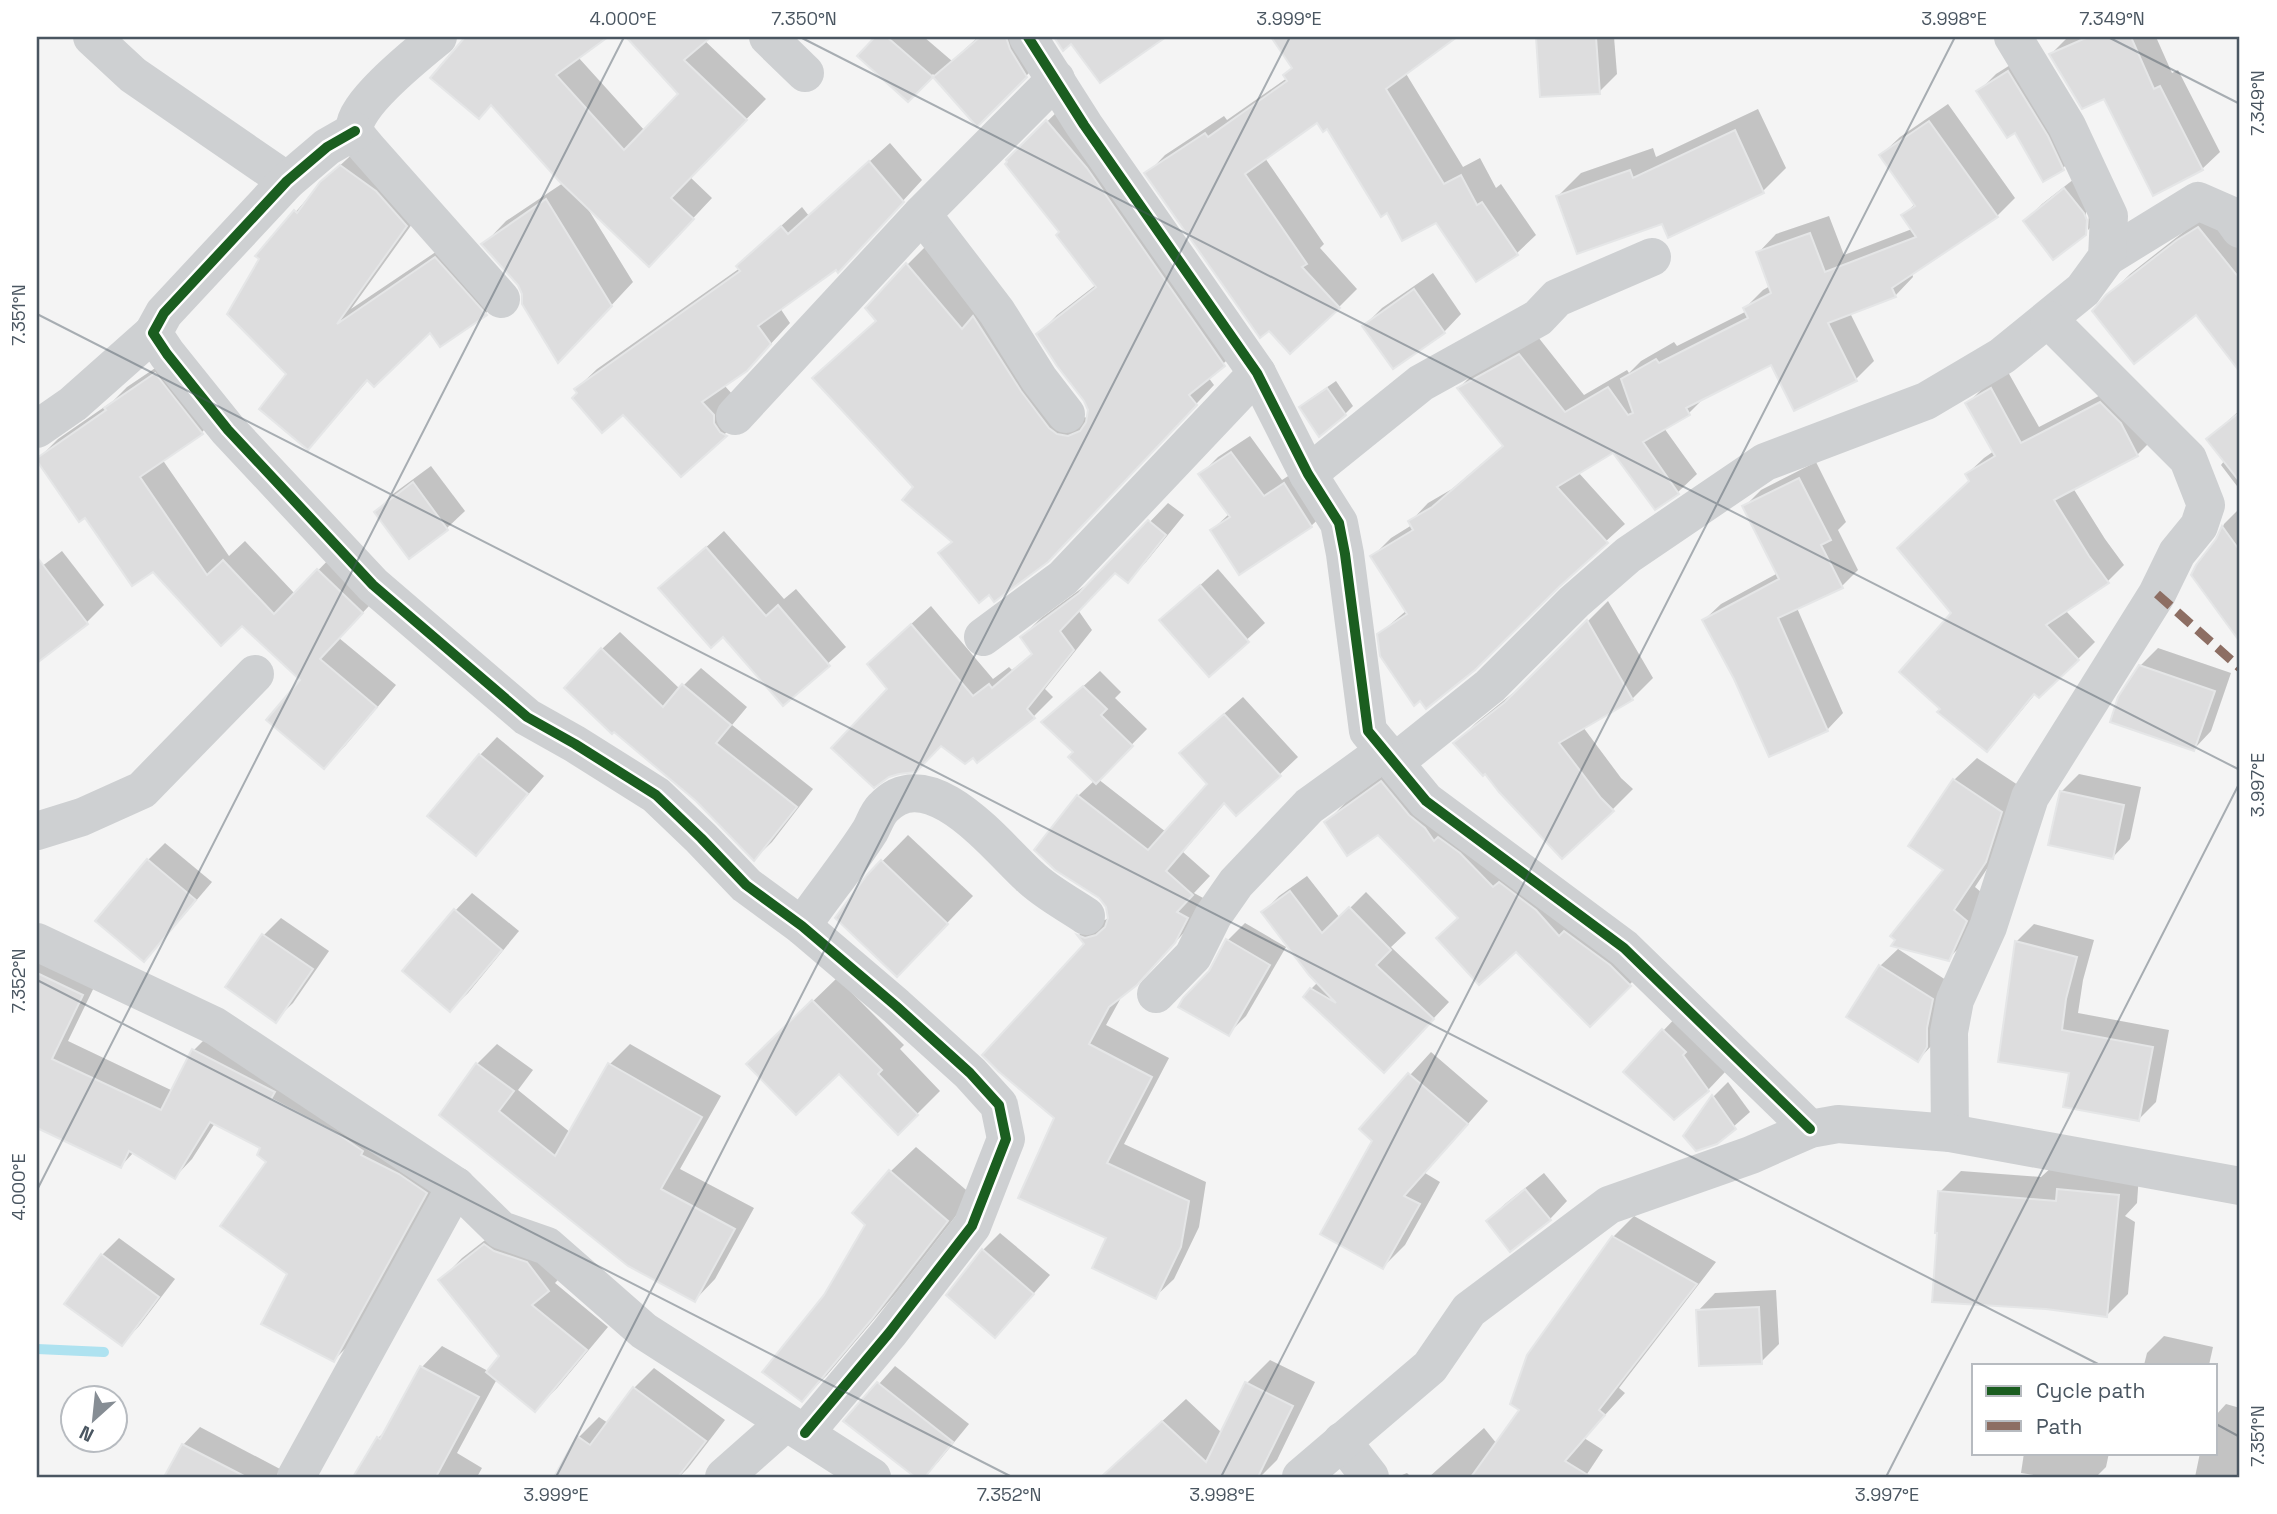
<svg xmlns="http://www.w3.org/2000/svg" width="2277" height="1514" font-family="'Space Grotesk',sans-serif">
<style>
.shadow{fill:#0003}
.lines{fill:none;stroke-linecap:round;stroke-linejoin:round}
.stream{stroke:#aee2f0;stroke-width:10}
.building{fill:#ddddde;stroke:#e5e6e7;stroke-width:2}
.minor{stroke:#ced0d2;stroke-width:38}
.quiet{stroke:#8d6e63;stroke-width:9;stroke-dasharray:18 9;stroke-linecap:butt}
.cycleway-casing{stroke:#fff;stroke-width:15}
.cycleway{stroke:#1b5e20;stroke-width:10}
.ticks{fill:none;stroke:#4a5661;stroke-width:2;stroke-opacity:0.45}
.neatline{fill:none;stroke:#4a5661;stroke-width:2.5}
.ticks-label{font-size:18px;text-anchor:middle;fill:#4a5661}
</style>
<rect width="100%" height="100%" fill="#f4f4f4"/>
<g class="shadow">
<polygon points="467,37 605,37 578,57 645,131 680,94 628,37 708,37 704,40 766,99 690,177 712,198 669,244 588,209 633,282 581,338 524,294 519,284 484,244 506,221 563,183 492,104 432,78"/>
<polygon points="878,37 924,37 952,61 978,37 1042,37 1051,51 977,125 933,74 908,100 860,56"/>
<polygon points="1056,37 1162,37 1159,39 1072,41 1063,48"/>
<polygon points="1274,37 1451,37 1405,72 1463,167 1480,158 1496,188 1501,184 1536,235 1517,253 1477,280 1436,220 1328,127 1318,121 1265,158 1324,244 1320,248 1357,289 1339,307 1147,174 1165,155 1224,116 1227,120 1287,78 1285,75 1293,67"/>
<polygon points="1538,37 1614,37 1617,74 1599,92"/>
<polygon points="2068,37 2156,37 2172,73 2178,70 2220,152 2202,169 2051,54"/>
<polygon points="2026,55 2080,151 2062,169 2015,131 1979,91 1996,74"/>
<polygon points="1066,103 1243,346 1208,377 1214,385 1135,469 953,541 832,360 877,320 907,265 926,246 1076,416 1089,418 1089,410 1085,400 1039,334 1057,315 1097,284 1008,160"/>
<polygon points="1948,104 2015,198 1997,216 1912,273 1913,277 1895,296 1850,313 1874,361 1855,380 1771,362 1707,395 1689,413 1664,428 1697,474 1678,492 1655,508 1613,450 1578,472 1625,524 1557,585 1379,634 1407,610 1373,556 1391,538 1412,525 1410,522 1428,503 1452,489 1504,445 1459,388 1477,370 1538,337 1584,395 1627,370 1629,373 1641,361 1674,342 1677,346 1747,311 1745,308 1763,290 1770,286 1758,253 1776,234 1829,216 1844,255 1912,229 1903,215 1915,204 1881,155 1900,137"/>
<polygon points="1758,109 1786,168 1763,191 1669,235 1663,222 1558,196 1581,173 1653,148 1656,157"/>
<polygon points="890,143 922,180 858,250 780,308 790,323 767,348 724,385 733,395 745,415 681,475 623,413 579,393 576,389 597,369 740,268 759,246 802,207 809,216"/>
<polygon points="360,147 425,206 351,309 455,239 505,294 485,314 430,330 369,379 327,428 308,447 261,259 257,256 321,183"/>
<polygon points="2083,172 2103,215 2088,230 2089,212 2086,212 2085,232 2086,232 2054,257 2025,221 2042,204"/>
<polygon points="2200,219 2240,232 2240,369 2196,313 2108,296 2130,274"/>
<polygon points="1433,273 1461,314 1444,332 1364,326 1382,308"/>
<polygon points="176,354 222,412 202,432 162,459 229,556 245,541 295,594 338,550 383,591 339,638 396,685 345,746 324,766 303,680 242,623 153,570 86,515 38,459 58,439 113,401 127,387"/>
<polygon points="2008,372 2039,427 2118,386 2154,438 2137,455 2073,488 2105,539 2124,565 2108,581 2065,610 2095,642 2078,659 2036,693 2003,733 1986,750 1953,613 1971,481 1967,474 1984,458 1994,451 1967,404 1984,387"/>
<polygon points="1336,381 1353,406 1345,414 1301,407 1310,399"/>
<polygon points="2240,410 2240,490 2221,465 2225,460 2208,439"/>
<polygon points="1250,436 1282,480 1302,467 1329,509 1311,526 1212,530 1230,513 1201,474 1218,457"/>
<polygon points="1816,462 1846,522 1838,530 1858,570 1842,586 1797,608 1843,713 1827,730 1736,678 1704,620 1721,604 1778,573 1744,507 1761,490"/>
<polygon points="431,466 465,511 447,528 410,557 376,512 393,494"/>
<polygon points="1168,503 1184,515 1146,562 1127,581 1115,571 1078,610 1092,630 1045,689 1053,697 1034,716 977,760 889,689 888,645 931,606 993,679 1009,667 1012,670 1033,653 1022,637 1041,618 1097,577"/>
<polygon points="2240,508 2240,615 2228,623 2218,540 2224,524"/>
<polygon points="724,531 784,599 796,589 846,647 783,704 723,635 661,588"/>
<polygon points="62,551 104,605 87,622 37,660 37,570"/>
<polygon points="1218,569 1265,623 1209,674 1162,620"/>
<polygon points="1608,601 1653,678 1632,699 1583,727 1621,778 1633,789 1612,810 1456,743 1476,723 1528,681"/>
<polygon points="620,632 680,689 701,668 747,707 732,725 813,789 772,842 754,859 602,649"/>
<polygon points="2158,648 2231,673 2211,731 2194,749 2140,666"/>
<polygon points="1100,671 1121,692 1115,698 1147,729 1098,779 1166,832 1209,784 1200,735 1243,697 1298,757 1279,775 1226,802 1183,852 1210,876 1194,893 1205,899 1193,923 1155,964 1123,994 1106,1025 1169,1058 1124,1144 1206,1182 1199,1227 1174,1279 1155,1297 1109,1237 1056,1118 1086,944 1079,935 1097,918 1105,920 1110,917 1078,796 1095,780 1075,752 1044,722"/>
<polygon points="497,737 544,776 493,836 476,854 480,755"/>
<polygon points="1977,758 2024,789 2008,837 1975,887 1988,898 1971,936 1948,959 1946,869 1954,780"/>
<polygon points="1402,762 1650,964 1590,1024 1516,950 1460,917 1378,833 1326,823 1346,802"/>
<polygon points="2079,774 2141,787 2130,839 2113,857 2061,792"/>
<polygon points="908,835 973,896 923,948 868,876"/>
<polygon points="165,843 212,882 161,942 143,960 148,860"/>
<polygon points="1307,876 1340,918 1366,892 1406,933 1391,947 1449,1002 1400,1054 1311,989 1318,982 1263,912 1279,896"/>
<polygon points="472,893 519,931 468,993 450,1010 455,911"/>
<polygon points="281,918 329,951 293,1003 275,1020 228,987 264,935"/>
<polygon points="1245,923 1286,947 1246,1016 1228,1034 1210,972 1227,941"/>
<polygon points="2034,924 2094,940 2083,980 2078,1013 2169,1030 2156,1102 2139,1119 2071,1072 2000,1061 2017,941"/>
<polygon points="37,949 99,977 68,1041 173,1091 194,1050 211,1033 443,1175 351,1343 334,1360 289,1273 268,1162 263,1147 215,1123 192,1159 175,1177 134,1152 121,1166 37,1126"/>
<polygon points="1898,949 1949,982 1935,1042 1918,1060 1880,966"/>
<polygon points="837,978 904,1045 900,1049 940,1091 917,1114 839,1071 748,1064"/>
<polygon points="1680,1013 1725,1072 1708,1090 1663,1031"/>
<polygon points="497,1044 533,1070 518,1090 571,1133 609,1065 630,1044 721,1096 680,1169 754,1208 715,1279 695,1300 441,1114 477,1064"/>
<polygon points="1431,1052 1488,1101 1425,1173 1440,1182 1405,1245 1383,1267 1375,1140 1361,1129"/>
<polygon points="1728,1082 1750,1112 1716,1142 1686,1136 1714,1096"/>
<polygon points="916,1147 972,1195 897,1292 827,1375 802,1400 826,1296 867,1224 891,1171"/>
<polygon points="2053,1166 2139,1174 2137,1203 2125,1216 2135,1222 2128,1294 2107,1315 1940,1192 1961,1171 2041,1177"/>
<polygon points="1544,1173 1567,1201 1550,1219 1488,1221 1505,1204"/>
<polygon points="1634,1216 1716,1262 1619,1388 1625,1393 1584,1438 1603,1450 1585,1477 1429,1477 1484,1428 1497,1444 1522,1410 1613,1237"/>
<polygon points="507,1223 570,1267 555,1283 608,1327 557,1388 535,1410 497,1379 457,1453 482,1468 477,1477 355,1477 378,1438 388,1429 422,1367 442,1346 488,1371 501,1356 440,1281 462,1258"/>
<polygon points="1000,1233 1050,1275 1012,1318 983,1250"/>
<polygon points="119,1238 175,1279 139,1326 122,1344 102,1255"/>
<polygon points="1776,1290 1779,1344 1761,1362 1698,1311 1715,1293"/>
<polygon points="2164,1336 2213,1347 2209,1365 2144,1365 2147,1353"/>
<polygon points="1270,1360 1315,1382 1277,1460 1260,1477 1241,1477 1227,1471 1220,1477 1102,1477 1186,1399 1222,1433 1247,1383"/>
<polygon points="895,1366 969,1424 938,1462 923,1477 918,1477 846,1421"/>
<polygon points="654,1368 725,1420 688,1468 679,1477 556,1477 579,1437 599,1417 608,1423 634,1388"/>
<polygon points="2226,1404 2240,1408 2240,1477 2195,1477 2200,1453 2216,1453 2216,1415"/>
<polygon points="200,1427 280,1469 276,1477 166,1477 183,1445"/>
<polygon points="2024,1453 2109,1453 2106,1467 2096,1477 2046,1477 2021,1473"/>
<polygon points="1407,1473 1411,1477 1388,1477 1397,1477"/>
</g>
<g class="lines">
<polyline class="stream" points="37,1349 104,1352"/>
</g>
<g class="building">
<polygon points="465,37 608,37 556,75 624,150 678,94 626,37 711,37 684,60 747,120 671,198 694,219 649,267 559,181 491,105 479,119 430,78"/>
<polygon points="875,37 887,37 933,77 908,102 857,56"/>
<polygon points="980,37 1006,37 1010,49 1027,77 977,127 933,77"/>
<polygon points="1054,37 1166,37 1100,83 1071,44 1063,51"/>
<polygon points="1271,37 1457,37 1386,89 1444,184 1461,175 1477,205 1482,202 1518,255 1476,282 1436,223 1402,241 1387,213 1381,217 1327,129 1323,132 1317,123 1245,174 1307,264 1302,267 1340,308 1290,354 1269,331 1260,338 1144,173 1205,133 1208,137 1287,81 1283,75 1292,68"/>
<polygon points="1536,37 1596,37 1600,94 1540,97"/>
<polygon points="2088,37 2131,37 2154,89 2160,86 2203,170 2153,196 2104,99 2082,109 2049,54"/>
<polygon points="2008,71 2048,136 2064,170 2043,182 2015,133 2007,138 1976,91"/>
<polygon points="1046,120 1087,168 1225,366 1189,395 1197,405 1048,562 994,602 989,595 979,603 938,553 952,542 902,500 913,487 812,378 876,321 865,308 906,263 962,329 973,316 1021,391 1049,428 1057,434 1068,436 1080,431 1086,422 1088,410 1084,401 1057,366 1036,334 1096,287 1056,235 1059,232 1005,164 1007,162 1006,160"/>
<polygon points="1929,121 1998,217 1892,288 1896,297 1828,323 1857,381 1794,411 1771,365 1686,408 1690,415 1643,442 1679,494 1655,510 1613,453 1557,487 1608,543 1559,587 1475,670 1426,709 1420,701 1414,706 1380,656 1377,634 1407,614 1370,556 1413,530 1408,521 1432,507 1503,446 1457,388 1519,354 1565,412 1608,387 1628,415 1633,413 1621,379 1656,359 1659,363 1748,318 1743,308 1771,293 1756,252 1810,233 1825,272 1916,237 1901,215 1915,206 1879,155"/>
<polygon points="1735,130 1764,193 1668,238 1662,224 1577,254 1556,196 1630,170 1633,178"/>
<polygon points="869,161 904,202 838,273 836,270 758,326 771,344 747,371 702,402 714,415 714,423 720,432 727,436 681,477 623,415 602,433 572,398 577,393 574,389 740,271 736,266 781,226 788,234"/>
<polygon points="340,165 376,191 407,226 337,324 435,257 487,315 440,347 430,333 374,387 367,380 308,450 259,409 286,374 227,314 259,259 255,256 294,210 297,213 320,182"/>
<polygon points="2064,188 2084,213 2087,220 2086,235 2053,260 2023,221"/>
<polygon points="546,199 612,306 558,363 522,304 522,294 518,285 481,244"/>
<polygon points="2198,227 2240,279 2240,372 2196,315 2134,364 2092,311 2106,295 2177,240"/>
<polygon points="1414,289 1445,333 1393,369 1362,326"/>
<polygon points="155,373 203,434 140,477 207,575 223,560 274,614 317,569 363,613 320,659 377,707 324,769 266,720 300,680 242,626 221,646 153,572 132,586 85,518 79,522 37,461 37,458 106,410 104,408"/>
<polygon points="1327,388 1346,415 1319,437 1299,407"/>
<polygon points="1991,388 2021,443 2100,402 2121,423 2138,456 2054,500 2089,556 2109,583 2046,625 2079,660 2039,698 2034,694 1987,752 1937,712 1940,709 1899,672 1951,613 1897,548 1969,481 1965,474 1995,456 1965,403"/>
<polygon points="2240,412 2240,482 2206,439"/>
<polygon points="1231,452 1264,496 1284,483 1312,527 1239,575 1210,530 1230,517 1198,474"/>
<polygon points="1799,478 1831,540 1821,545 1843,588 1778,618 1828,731 1769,757 1734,679 1702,620 1779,579 1742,506"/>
<polygon points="413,482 448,530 409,559 374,512"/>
<polygon points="1148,520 1166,535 1128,583 1115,573 1060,631 1074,650 1027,709 1035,718 977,763 973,758 965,764 941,746 916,772 899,774 889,777 874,788 831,748 887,689 867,664 911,624 973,696 989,684 992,688 1032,654 1020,637 1079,593"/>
<polygon points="2222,526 2240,551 2240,642 2191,575 2196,565 2216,539"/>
<polygon points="706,547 766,616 778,605 830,666 783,706 723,637 711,648 658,588"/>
<polygon points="37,557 88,624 37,663"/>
<polygon points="1200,585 1249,642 1209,677 1159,620"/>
<polygon points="1587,620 1633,700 1559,743 1601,798 1614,811 1562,859 1499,792 1485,774 1483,776 1453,743 1505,702"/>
<polygon points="601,648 663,707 682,684 731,725 716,743 797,807 754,861 696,801 614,732 612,734 564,688"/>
<polygon points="2139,665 2215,691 2194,751 2110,722 2118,697"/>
<polygon points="1083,686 1107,709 1101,715 1133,746 1096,784 1068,757 1073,752 1041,722"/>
<polygon points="1224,714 1281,776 1236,816 1224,803 1166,871 1193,895 1177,912 1188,918 1175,943 1137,985 1109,1007 1089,1044 1152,1077 1107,1163 1189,1201 1181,1247 1156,1299 1092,1268 1106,1238 1018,1198 1054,1118 998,1071 982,1055 1084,944 1077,935 1085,938 1096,935 1105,927 1108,918 1106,907 1099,898 1055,870 1034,850 1077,795 1148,850 1207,784 1179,753"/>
<polygon points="479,754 528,794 476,856 427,816"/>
<polygon points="1953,779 2002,812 1986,862 1954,910 1967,921 1949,961 1891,946 1895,940 1890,936 1943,870 1908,846"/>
<polygon points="1381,781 1409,815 1425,828 1434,841 1438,837 1460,853 1493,887 1499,882 1536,910 1559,936 1564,931 1610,965 1631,986 1590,1027 1516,952 1479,985 1436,938 1458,918 1378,835 1347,856 1324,822"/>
<polygon points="2060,791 2124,805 2113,859 2048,845"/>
<polygon points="147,859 196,900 144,962 95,921"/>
<polygon points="881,860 948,924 897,977 835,918 867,875"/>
<polygon points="1290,891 1322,933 1349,907 1391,950 1376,965 1434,1019 1384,1073 1303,997 1310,988 1336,1003 1309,975 1261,912"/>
<polygon points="454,909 502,950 450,1012 402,971"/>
<polygon points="262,934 313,969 276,1023 225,987"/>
<polygon points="1226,939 1270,965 1229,1036 1178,1007 1183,998 1209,971"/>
<polygon points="2015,941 2077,957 2066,999 2062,1030 2153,1047 2139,1121 2063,1107 2069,1073 1998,1062"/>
<polygon points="1879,965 1933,999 1927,1028 1927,1047 1918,1062 1846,1017"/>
<polygon points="37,973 83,995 52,1059 161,1110 192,1049 275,1092 271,1099 335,1132 363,1151 361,1155 399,1174 427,1193 334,1362 261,1324 287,1274 220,1226 266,1162 257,1155 260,1148 210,1122 175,1179 129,1151 121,1168 37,1128"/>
<polygon points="812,1000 882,1070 878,1074 918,1115 898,1135 839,1074 796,1115 746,1064"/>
<polygon points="1662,1029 1686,1052 1683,1055 1709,1091 1674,1120 1623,1072"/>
<polygon points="476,1063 514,1091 499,1111 555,1156 608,1063 702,1117 661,1189 735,1229 695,1302 628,1266 439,1115"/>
<polygon points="1408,1073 1468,1124 1404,1196 1420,1204 1383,1269 1320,1234 1372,1141 1359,1129"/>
<polygon points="1712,1095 1736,1129 1717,1144 1696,1151 1683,1136"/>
<polygon points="889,1170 948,1221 872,1319 802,1402 762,1372 824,1295 865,1225 852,1213"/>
<polygon points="1525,1189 1551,1220 1510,1252 1486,1221"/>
<polygon points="2057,1189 2119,1195 2107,1317 2046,1309 1932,1302 1937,1233 1935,1233 1938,1191 2056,1201"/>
<polygon points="1612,1236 1697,1284 1599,1410 1605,1415 1565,1461 1591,1477 1471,1477 1519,1410 1510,1404 1527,1355"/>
<polygon points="484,1244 494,1251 527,1262 549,1291 532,1305 587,1350 535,1412 486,1372 499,1356 438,1280"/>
<polygon points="982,1249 1034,1294 995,1338 946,1295"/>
<polygon points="101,1254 159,1297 122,1346 64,1304"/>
<polygon points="1759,1307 1762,1364 1699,1366 1696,1310"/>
<polygon points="420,1366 479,1397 436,1477 353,1477 377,1437 380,1439"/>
<polygon points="877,1382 953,1442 925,1477 915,1477 843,1421"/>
<polygon points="1245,1382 1293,1406 1258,1477 1101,1477 1162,1421 1206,1462"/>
<polygon points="633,1387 706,1441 678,1477 554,1477 577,1436 590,1445"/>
<polygon points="182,1444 246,1477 164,1477"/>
</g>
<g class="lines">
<g class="minor">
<polyline points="92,37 133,75 287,181"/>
<path d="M 438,37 C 421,51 350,107 355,130 C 356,136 363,143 367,148 L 501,299"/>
<polyline points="768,37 805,73"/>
<polyline points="1028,37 1084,125 1257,373 1308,474 1339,523 1345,554 1368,731 1426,801 1624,948 1810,1129"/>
<polyline points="355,131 327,147 287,181 164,313 153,333 167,354 228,430 373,585 527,717 575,744 656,795 701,838 746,885 802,926 896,1006 970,1073 999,1105 1006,1139 972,1226 889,1333 805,1433"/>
<polyline points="922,214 997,312 1039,379 1066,414"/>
<polyline points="2107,257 2198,201 2230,215 2240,229"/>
<polyline points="735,416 922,214 1056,79"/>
<polyline points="37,429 73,404 153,333"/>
<polyline points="1308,474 1421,383 1538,318 1557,298 1652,257"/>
<polyline points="983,637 1063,578 1257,373"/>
<polyline points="1395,762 1490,686 1574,602 1628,555 1765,462 1926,401 2002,356 2083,290 2107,257 2109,216 2067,126 2013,37"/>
<polyline points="37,831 82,817 142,790 255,674"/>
<path d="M 802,926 C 824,894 849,864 870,831 C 874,824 877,814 883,808 C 929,758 998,848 1029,876 C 1045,892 1067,903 1086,916"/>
<polyline points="37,942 215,1026 456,1186 501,1230 547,1246 644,1331 872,1477"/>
<polyline points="1156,994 1193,956 1213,916 1236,883 1309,806 1385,751"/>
<polyline points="1950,1133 1949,1032 1955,1000 1988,927 2030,797 2157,594 2177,553 2199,526 2206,505 2188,459 2049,320"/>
<polyline points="1342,1441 1370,1477"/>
<polyline points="296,1477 456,1186"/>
<polyline points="724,1477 785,1423"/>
<polyline points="1301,1477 1430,1367 1469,1310 1609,1205 1751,1155 1810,1129 1838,1124 1950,1133 2240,1186"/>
</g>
<polyline class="quiet" points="2157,594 2240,668"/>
<defs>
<g id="cycleway">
<polyline points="1028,37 1084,125 1257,373 1308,474 1339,523 1345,554 1368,731 1426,801 1624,948 1810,1129"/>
<polyline points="355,131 327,147 287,181 164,313 153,333 167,354 228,430 373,585 527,717 575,744 656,795 701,838 746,885 802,926 896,1006 970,1073 999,1105 1006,1139 972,1226 889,1333 805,1433"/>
</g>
</defs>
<use href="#cycleway" class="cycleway-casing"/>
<use href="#cycleway" class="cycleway"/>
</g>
<path class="ticks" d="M 800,37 L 2240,770M 2108,37 L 2240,104M 37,314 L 2100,1365M 37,980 L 1012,1477M 37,1190 L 624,37M 2216,1424 L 2240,1437M 556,1477 L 1290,37M 1221,1477 L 1955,37M 1886,1477 L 2240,782"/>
<rect width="2277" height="1514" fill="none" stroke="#ffffff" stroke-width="77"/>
<rect x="1972" y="1364" width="245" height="91" fill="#ffffff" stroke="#b7bbc0" stroke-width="2"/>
<rect x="1986" y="1386" width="35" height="10" fill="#1b5e20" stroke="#b7bbc0" stroke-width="2"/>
<text x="2036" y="1398" font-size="21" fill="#4a5661">Cycle path</text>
<rect x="1986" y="1421" width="35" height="10" fill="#8d6e63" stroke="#b7bbc0" stroke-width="2"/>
<text x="2036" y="1434" font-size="21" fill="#4a5661">Path</text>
<g transform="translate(94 1419) rotate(207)"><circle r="33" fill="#ffffff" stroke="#b7bbc0" stroke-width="2"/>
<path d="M0-5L12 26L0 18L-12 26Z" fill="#868d94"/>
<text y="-10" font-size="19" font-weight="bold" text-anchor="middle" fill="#4a5661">N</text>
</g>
<rect x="38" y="38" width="2200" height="1438" class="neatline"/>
<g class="ticks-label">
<text x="623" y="25">4.000°E</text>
<text x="804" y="25">7.350°N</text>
<text x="1289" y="25">3.999°E</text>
<text x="1954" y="25">3.998°E</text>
<text x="2112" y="25">7.349°N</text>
<text transform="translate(2258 103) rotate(-90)" y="6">7.349°N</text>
<text transform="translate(19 315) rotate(-90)" y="6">7.351°N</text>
<text transform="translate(2258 785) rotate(-90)" y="6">3.997°E</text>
<text transform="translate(19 981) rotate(-90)" y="6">7.352°N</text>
<text transform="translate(19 1187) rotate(-90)" y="6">4.000°E</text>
<text transform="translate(2258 1436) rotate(-90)" y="6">7.351°N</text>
<text x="556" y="1501">3.999°E</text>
<text x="1009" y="1501">7.352°N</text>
<text x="1222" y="1501">3.998°E</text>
<text x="1887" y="1501">3.997°E</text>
</g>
</svg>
